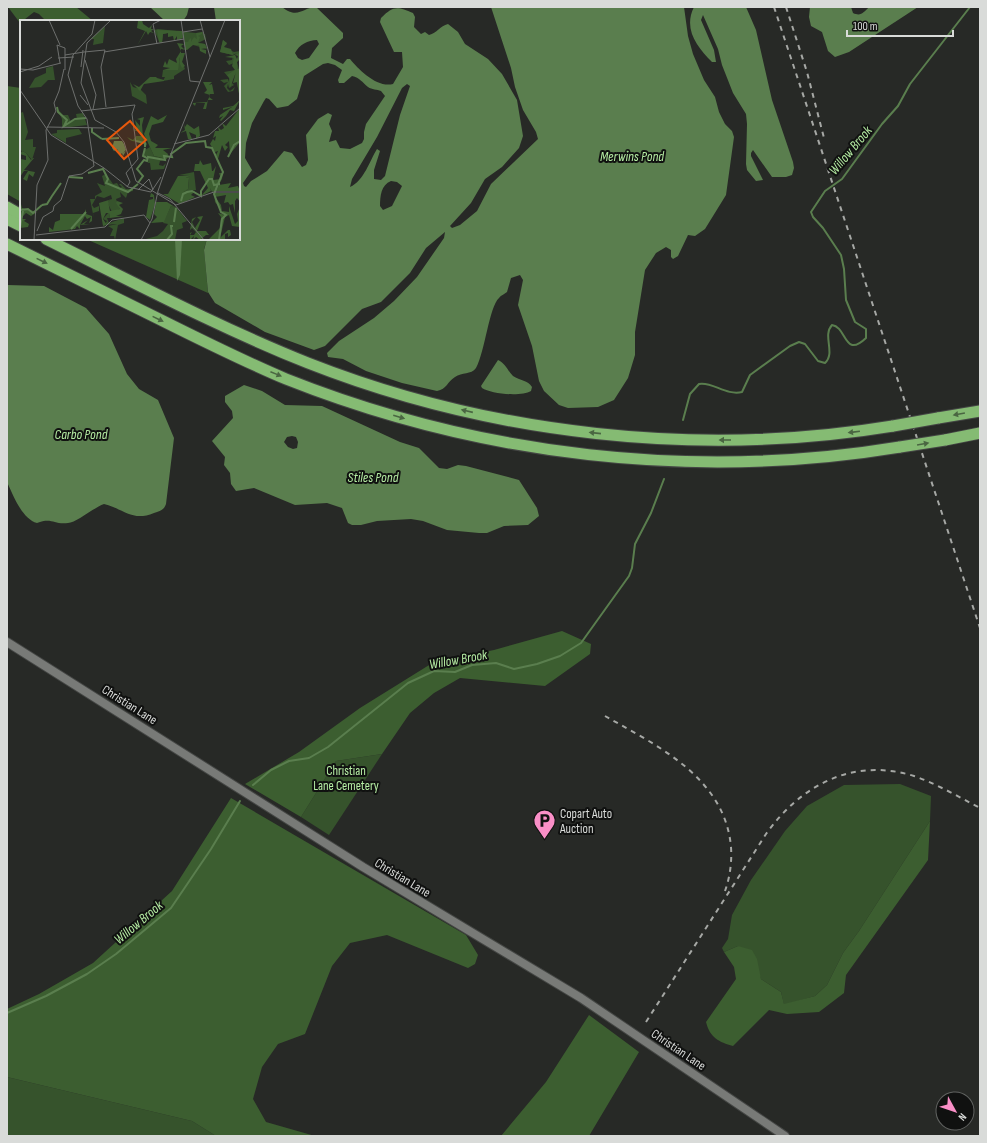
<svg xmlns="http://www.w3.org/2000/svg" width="987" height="1143" font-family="'Sofia Sans Condensed',sans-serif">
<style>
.green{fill:#36532c}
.forest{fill:#3c5e30}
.water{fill:#5a7e4e;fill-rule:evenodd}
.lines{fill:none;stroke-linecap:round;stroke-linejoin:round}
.stream{stroke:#5a7e4e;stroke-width:2}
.secondary-casing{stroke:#444644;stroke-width:10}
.highway-casing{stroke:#444644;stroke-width:13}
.secondary{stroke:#787a77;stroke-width:8}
.highway{stroke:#85bb73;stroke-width:11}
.rail{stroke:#a6a8a5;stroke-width:2;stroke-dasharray:5 5;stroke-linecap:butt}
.highway-bridge-casing{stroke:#444644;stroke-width:13;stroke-linecap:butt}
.highway-bridge{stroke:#85bb73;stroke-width:11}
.oneway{fill:#4a6642}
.labels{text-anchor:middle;stroke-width:4;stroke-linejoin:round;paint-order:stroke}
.street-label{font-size:13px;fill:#d9dbd9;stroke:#101110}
.park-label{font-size:13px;fill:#b7efa5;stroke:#101110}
.poi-label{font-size:13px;fill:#d9dbd9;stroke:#101110;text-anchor:start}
.water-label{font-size:14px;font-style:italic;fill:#b5eca3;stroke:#101110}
.inset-river{fill:none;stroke:#5a7e4e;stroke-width:2}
.inset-road{fill:none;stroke:#6e706e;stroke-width:1}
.view{fill:#e8590c;fill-opacity:0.15;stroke:#e8590c;stroke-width:2}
.inset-edge{fill:none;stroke:#d9dbd9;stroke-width:2}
</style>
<rect width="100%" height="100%" fill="#272926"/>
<g class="green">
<polygon points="382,754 329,835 301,817 336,761"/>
<polygon points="900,784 931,796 930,821 859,931 843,953 827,985 815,996 784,1005 781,992 761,979 758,970 738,946 724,952 722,948 728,939 732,915 751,880 785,831 807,806 844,785"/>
<polygon points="7,1077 192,1121 216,1136 7,1136"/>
</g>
<g class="forest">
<polygon points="8,7 76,7 93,21 46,21 39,14 34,12 20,23"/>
<polygon points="7,86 21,88 21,202 7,194"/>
<polygon points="86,239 207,239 204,249 208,293"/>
<polygon points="562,631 591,644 590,654 545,686 460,678 434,693 410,713 382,754 336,761 301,817 245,784 299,752 360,708 434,662 494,650"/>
<polygon points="231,798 466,935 478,955 475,964 468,968 387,935 350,943 332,966 305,1034 278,1044 262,1067 253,1099 266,1122 315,1136 216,1136 192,1121 7,1077 7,1009 39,994 93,963 172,891"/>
<path d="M 930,821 L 928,860 L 846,975 L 844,993 L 819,1012 L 787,1014 L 769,1010 L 733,1046 C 719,1042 710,1038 706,1022 L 736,979 L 734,967 L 724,952 L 738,946 L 752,950 L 757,959 L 761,979 L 781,992 L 784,1004 L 815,996 L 827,985 L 843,953 L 859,931 Z"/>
<polygon points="589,1015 639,1052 589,1136 501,1136 546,1082"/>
</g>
<g class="water">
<polygon points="150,7 189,7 187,15 183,21 165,21"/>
<path d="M 214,7 L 282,7 C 298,20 303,7 316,7 L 343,33 L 343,38 L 332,48 L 331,58 L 343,64 L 347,59 L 350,59 C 359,70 377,88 393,84 L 403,67 L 402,52 L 394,52 L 380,22 L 381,18 C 393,6 397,6 413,13 L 415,17 L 414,27 L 421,34 L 425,32 L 429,35 C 437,33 440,26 448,24 L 458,32 L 465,44 L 488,59 L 502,74 L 517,100 L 523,136 L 519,148 L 502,167 L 485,179 L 471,203 L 450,226 L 452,228 L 460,225 L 477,211 L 491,184 L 538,139 L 536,132 L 523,110 L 515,87 L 511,68 L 491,7 L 684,7 L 688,36 L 693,54 L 704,80 L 715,97 L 719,112 L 725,124 L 732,131 L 734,137 L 726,195 L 705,229 L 695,236 L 688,235 L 678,256 L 673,259 L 671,257 L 671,250 L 666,247 L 656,253 L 645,270 L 635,332 L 635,355 L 628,378 L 614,400 L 598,407 L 568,408 L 559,405 L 544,391 L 539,381 L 532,346 L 518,305 L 523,280 L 520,275 L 511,278 L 507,292 C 505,294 501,295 499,298 C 489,307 485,352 476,368 C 471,375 462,372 455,377 C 447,382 447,389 437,391 L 402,383 L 366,371 L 343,359 L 328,357 L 327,353 L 339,341 L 374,318 L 394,301 L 417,277 L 444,238 L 445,232 L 426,248 L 410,273 L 381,302 L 362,309 L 325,346 L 314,350 L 265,332 L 215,303 L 208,292 L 204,250 L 207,239 L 239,239 L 239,21 L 216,21 ZM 317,40 L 319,44 L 309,58 L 302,60 L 298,58 L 295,53 C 299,45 308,40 317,40 ZM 328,63 L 335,65 L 342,70 L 338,80 L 339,83 L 344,83 L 352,76 C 360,78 362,82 368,87 C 372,90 377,89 381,91 L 385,96 L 366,124 L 364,132 L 364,139 L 362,143 L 350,149 L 340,148 L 336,140 L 329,142 L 332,131 L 329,124 L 332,115 L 328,113 L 318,119 L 306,135 L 308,160 L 306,165 L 302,167 L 292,153 L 284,151 L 267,171 L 251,181 L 246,187 L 244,186 L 243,183 L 252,170 L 245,158 L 246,143 L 252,123 L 264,101 L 266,98 L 269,99 L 277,108 L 288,106 L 297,99 L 304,76 L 323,64 ZM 407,84 L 410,86 L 400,115 L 385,176 L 381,180 L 374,179 L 374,170 L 380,151 L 377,149 C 370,160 364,181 350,187 L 352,179 L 377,137 L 402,88 ZM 391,181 L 397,182 L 402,186 L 392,206 L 383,210 L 380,206 C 380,196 381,185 391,181 Z"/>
<path d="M 694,7 L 746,7 L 756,30 L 772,100 L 793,162 L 794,168 L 792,175 L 786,177 L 772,177 L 753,150 L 751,153 L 751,156 L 763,180 L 756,181 L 747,170 L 746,164 L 747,124 L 746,114 L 733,93 L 722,65 L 718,49 L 703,15 L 701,20 L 714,50 L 716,62 L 712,62 C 697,47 683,29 694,7 Z"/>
<path d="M 810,7 L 851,7 L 853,13 C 861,17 864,12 869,7 L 918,7 L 849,52 L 835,57 L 828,51 L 822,32 L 811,26 L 809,17 Z"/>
<polygon points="175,239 182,239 180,275 177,281"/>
<path d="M 7,285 L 44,286 L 86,308 L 109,334 L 127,374 L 139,389 L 158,400 L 174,438 L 166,504 C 164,510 160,511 154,513 C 132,522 124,509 104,504 C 93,508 76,523 68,523 C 54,525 52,517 37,523 C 22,519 13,495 7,482 Z"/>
<path d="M 498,360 C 505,363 508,371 513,376 C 520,381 528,380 532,387 L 531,391 C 521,397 491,394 482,388 L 481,386 Z"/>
<path d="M 244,385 L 262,391 L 285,405 L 322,406 L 400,442 L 419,448 L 439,468 L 447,469 L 458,465 L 466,466 L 519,480 L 537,508 L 539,516 L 528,525 L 504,526 L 487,533 L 479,533 L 447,530 L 423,521 L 411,519 L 377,521 L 361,525 L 352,525 L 348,523 L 342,508 L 327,503 L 295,505 L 254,488 L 236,491 L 231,484 L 230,473 L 224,465 L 225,457 L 212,441 L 233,418 L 232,411 L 225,402 L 225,396 ZM 292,436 L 296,437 L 298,442 L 297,448 L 293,449 L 288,447 L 284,442 L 287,437 Z"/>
</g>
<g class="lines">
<g class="stream">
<path d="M 683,420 L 690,394 L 699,384 C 712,381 726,396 742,392 L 750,375 L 790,346 L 799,342 L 805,344 L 818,361 L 825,363 C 836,353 822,336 832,325 C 847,327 844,359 866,338 L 866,329 L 855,322 L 846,300 L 844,269 L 841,255 L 823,228 L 813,217 L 811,212 L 825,191 L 842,179 L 882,124 L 898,106 L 910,84 L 970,7"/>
<polyline points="253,785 271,770 289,761 309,758 328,747 408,683 434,671 455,672 472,665 496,663 514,669 537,664 560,656 581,643 629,576 632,568 635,544 651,513 664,479"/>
<polyline points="7,1013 46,996 87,974 116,954 171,908 211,849 240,801"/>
</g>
<defs>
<polyline id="secondary" points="7,642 363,867 581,998 785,1136"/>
<g id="highway">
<polyline points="7,207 21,215"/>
<polyline points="7,219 21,226"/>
<path d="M 46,239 C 133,282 218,327 308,363 C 491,435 699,458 893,426"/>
<path d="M 7,244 C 58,269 108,294 159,319 C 201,340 243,361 286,379 C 480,456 694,481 900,447"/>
<polyline points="938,418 980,411"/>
<polyline points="945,440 980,433"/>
</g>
</defs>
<use href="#secondary" class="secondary-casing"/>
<use href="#highway" class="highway-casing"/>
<use href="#secondary" class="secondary"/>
<use href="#highway" class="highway"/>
<g class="rail">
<polyline points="774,7 980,628"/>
<polyline points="786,7 807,72 824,138"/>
<path d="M 605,716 C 658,746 725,778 731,847 C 732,862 730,877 725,891"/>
<path d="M 646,1022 L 766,834 C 801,785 853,757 914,776 C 937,784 959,797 980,808"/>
</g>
<defs>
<g id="highway-bridge">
<polyline points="893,426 938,418"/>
<polyline points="900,447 945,440"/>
</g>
</defs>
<use href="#highway-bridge" class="highway-bridge-casing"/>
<use href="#highway-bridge" class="highway-bridge"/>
</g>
<defs><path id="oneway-solid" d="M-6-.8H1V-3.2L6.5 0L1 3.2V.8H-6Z"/></defs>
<g class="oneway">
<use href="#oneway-solid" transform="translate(42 261) rotate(26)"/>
<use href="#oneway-solid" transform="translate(158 319) rotate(26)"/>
<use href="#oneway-solid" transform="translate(276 374) rotate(22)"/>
<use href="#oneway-solid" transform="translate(467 411) rotate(-167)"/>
<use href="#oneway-solid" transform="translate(959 414) rotate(170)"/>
<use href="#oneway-solid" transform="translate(399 417) rotate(16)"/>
<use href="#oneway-solid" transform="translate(854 432) rotate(173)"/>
<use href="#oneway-solid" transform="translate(595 433) rotate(-174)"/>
<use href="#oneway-solid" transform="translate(725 440) rotate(180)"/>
<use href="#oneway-solid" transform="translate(923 444) rotate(-10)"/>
</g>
<defs>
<symbol id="parking-pin" viewBox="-11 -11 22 30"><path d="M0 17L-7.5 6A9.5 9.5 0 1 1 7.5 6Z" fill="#fa8fc7" stroke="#101110"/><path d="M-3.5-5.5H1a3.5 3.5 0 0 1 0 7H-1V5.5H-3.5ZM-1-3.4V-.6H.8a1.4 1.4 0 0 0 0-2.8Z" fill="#111"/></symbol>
</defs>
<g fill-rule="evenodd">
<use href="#parking-pin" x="532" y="808" width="25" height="34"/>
</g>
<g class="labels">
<g class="street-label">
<text transform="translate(130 704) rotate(32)" y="5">Christian Lane</text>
<text transform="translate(403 877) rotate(31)" y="5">Christian Lane</text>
<text transform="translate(679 1049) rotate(34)" y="5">Christian Lane</text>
</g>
<g class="park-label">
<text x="346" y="775">Christian<tspan x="346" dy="15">Lane Cemetery</tspan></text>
</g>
<g class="poi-label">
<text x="560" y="818">Copart Auto<tspan x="560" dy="15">Auction</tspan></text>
</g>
<g class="water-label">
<text transform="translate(850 150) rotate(-50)" y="5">Willow Brook</text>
<text x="632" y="161">Merwins Pond</text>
<text x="81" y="439">Carbo Pond</text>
<text x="373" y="482">Stiles Pond</text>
<text transform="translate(458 659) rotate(-10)" y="5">Willow Brook</text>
<text transform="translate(138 922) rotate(-40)" y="5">Willow Brook</text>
</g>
</g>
<g transform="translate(20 20)">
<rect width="220" height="220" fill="#272926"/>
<path d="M 85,6 L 83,23 L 73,25 L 74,19 L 71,19 ZM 138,9 L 185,14 L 186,19 L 178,23 L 185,24 L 187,29 L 173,25 L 165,27 L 164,18 L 148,13 L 143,14 L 142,23 L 140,23 L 134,10 ZM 203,20 L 207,24 L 203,27 L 214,32 L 220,31 L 220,36 L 215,35 L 216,40 L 219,39 L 217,42 L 220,53 L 220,79 L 215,53 L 211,62 L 214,65 L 209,68 L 208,64 L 207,68 L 210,71 L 215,67 L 213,71 L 208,72 L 204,66 L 208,62 L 204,63 L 200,60 L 208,59 L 209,62 L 209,58 L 204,52 L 215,50 L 214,43 L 209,45 L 206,41 L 212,40 L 213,36 L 217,33 L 213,35 L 200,32 ZM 160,37 L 165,49 L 154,56 L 154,59 L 143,61 L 145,57 L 142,57 L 143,50 L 157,50 ZM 33,46 L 35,60 L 28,60 L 21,67 L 9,68 L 15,58 L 26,53 L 26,48 ZM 110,62 L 113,67 L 120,69 L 126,75 L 127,84 L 112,76 ZM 36,87 L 43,95 L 48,95 L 51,102 L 57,99 L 56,94 L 63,93 L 67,105 L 42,108 L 42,99 ZM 3,92 L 8,112 L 5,120 L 13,119 L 13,127 L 16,127 L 12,140 L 6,133 L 0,130 L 0,93 ZM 59,109 L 62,114 L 46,118 L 46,123 L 31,114 L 37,113 L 37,110 ZM 130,127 L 134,136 L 147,139 L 140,141 L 139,145 L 143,146 L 146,143 L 144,149 L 131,150 L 130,143 L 128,143 L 129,136 L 124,136 L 125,130 ZM 174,152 L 176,170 L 169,171 L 171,178 L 151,174 L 168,169 L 169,159 L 166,158 L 170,155 L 159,155 ZM 86,154 L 93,164 L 97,163 L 100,168 L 102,167 L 99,164 L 101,164 L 106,169 L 113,169 L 113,171 L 108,172 L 106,178 L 100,172 L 101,177 L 96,179 L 100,189 L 92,192 L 88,184 L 88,181 L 92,179 L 91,175 L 84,178 L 77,176 L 72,185 L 74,188 L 79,186 L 79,191 L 73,193 L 74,199 L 70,179 L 75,179 L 75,176 L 82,172 L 77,163 L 85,166 L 82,156 ZM 151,186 L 156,187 L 167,201 L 162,203 L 163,208 L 157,210 L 155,220 L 122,220 L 137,216 L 143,211 L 148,204 L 143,203 ZM 89,192 L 90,198 L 87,198 L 89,203 L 104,198 L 104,203 L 98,205 L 95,220 L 94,216 L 90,216 L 93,209 L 88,206 L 97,204 L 84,205 L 87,201 L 83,199 Z" fill="#36532c"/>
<path d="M 122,0 L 123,4 L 129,8 L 132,5 L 131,9 L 134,9 L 131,11 L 134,13 L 130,12 L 128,15 L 126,11 L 117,26 L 125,11 L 117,8 L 118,1 ZM 137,10 L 162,11 L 163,18 L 157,20 L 157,16 L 154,21 L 153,16 L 148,17 L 148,13 L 143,14 L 142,23 L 139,22 ZM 182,12 L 184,13 L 178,16 L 180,17 L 178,23 L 185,24 L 187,28 L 181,29 L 186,30 L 186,34 L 180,31 L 179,25 L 173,25 L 167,30 L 161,29 L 161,33 L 165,33 L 162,42 L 165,46 L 162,48 L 160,44 L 160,37 L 158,50 L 143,50 L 150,48 L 143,47 L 145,41 L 147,45 L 149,39 L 157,43 L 156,39 L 161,31 L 157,23 L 164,24 L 161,26 L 164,29 L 165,28 L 164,22 L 168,22 L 169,20 L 171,18 L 171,22 L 174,17 L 177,19 L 176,13 ZM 203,20 L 207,23 L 204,27 L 211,29 L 213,35 L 200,32 ZM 220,32 L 220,39 L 217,42 L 217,49 L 220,49 L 220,79 L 217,62 L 213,63 L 216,52 L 210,68 L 210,59 L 207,55 L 215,50 L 212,46 L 214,38 L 205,37 L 215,35 L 217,39 L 218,36 L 216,35 ZM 130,57 L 136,57 L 137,58 L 144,60 L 144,61 L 151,60 L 124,64 L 120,71 L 113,64 L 119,67 ZM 183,62 L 192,62 L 189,65 L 192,64 L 194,74 L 190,74 L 189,77 L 193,80 L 188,80 L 186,89 L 183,89 L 185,83 L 176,83 L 175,86 L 173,84 L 173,83 L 187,82 L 190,75 L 184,73 L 187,70 ZM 220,80 L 214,91 L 210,90 L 206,96 L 201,101 L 200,100 L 203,96 L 199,98 L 200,95 L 212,87 L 203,90 L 203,88 L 213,86 ZM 220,88 L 220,122 L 210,134 L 209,121 L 205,125 L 208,127 L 205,131 L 202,125 L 198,139 L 196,135 L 198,131 L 195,132 L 190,124 L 193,119 L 195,121 L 196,116 L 193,118 L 195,111 L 199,111 L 198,107 L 201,110 L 204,108 L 202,103 L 206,106 ZM 147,95 L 143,102 L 132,105 L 129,114 L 131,121 L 138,125 L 135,128 L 152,128 L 143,130 L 148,134 L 147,139 L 134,136 L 124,114 L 131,96 L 138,100 ZM 124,97 L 122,105 L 123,117 L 127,124 L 125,128 L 125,123 L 112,121 L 110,120 L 107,117 L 113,120 L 116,116 L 121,116 L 119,111 L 114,111 L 117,109 L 115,100 L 120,106 L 120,100 L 117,99 ZM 164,104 L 165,107 L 167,104 L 174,109 L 179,106 L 180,116 L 176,119 L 176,115 L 169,112 L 172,119 L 168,119 L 166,111 L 160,113 L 165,110 ZM 2,131 L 6,133 L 11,140 L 13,138 L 14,138 L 4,150 L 15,152 L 13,157 L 9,154 L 7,161 L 3,159 L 8,151 L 4,151 L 0,157 L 0,139 L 6,140 L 6,136 L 0,134 ZM 180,140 L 183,145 L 191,143 L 192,151 L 174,151 L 175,144 L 179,144 ZM 196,146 L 193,160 L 201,159 L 199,153 L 203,153 L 202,159 L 195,171 L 192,172 L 190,168 L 191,171 L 181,176 L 188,168 L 180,151 L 193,151 ZM 171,155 L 166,158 L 169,158 L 168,169 L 163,172 L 175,171 L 171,175 L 175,177 L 160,184 L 143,174 L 148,174 L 158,156 ZM 211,163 L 208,168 L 218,166 L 220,171 L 196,171 L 199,165 ZM 131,173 L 134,175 L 135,184 L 130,200 L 126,197 L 129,180 L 133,179 L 133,177 L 130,177 ZM 194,173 L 220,173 L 220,182 L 217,178 L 215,181 L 215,193 L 213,184 L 210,185 L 208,182 L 204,183 L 206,175 L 195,177 L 201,185 L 202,191 L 209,192 L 209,186 L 215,204 L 218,201 L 217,194 L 219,189 L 220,193 L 220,207 L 212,206 L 209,195 L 205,197 L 200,218 L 208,210 L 210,210 L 211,215 L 208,217 L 208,213 L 205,214 L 205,220 L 189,219 L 200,208 L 201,197 L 198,193 L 205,195 L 195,182 ZM 92,179 L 88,181 L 90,191 L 100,189 L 96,183 L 97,181 L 103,183 L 99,185 L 103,189 L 101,194 L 96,196 L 104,196 L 90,198 L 89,193 L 86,193 L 83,199 L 87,205 L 83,206 L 79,183 ZM 0,180 L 2,188 L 17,192 L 11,196 L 6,193 L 0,199 L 6,199 L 4,201 L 9,204 L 8,207 L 0,208 ZM 136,182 L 147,182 L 155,187 L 151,186 L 144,202 L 131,203 L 137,197 L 134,194 ZM 66,189 L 66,194 L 72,196 L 72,201 L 69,203 L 71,197 L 67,199 L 65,196 L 60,205 L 68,200 L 64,204 L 70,204 L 60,205 L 60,209 L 57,206 L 55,209 L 29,212 L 29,207 L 33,210 L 35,202 L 40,200 L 40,194 L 64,194 ZM 183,196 L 177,211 L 186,211 L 189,215 L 186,215 L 180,220 L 176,217 L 173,220 L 174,216 L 170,220 L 170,213 L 172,212 L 170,215 L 174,215 L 176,212 L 172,208 L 170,210 L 172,199 L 176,197 L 172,202 L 175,208 L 180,200 L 177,197 Z" fill="#3c5e30"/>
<path d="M 94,121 L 102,121 L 104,124 L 106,130 L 103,133 L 106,131 L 103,136 L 102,133 L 100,135 L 97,129 L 94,131 L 92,128 Z" fill="#5a7e4e"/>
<path class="inset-river" d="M 37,87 L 38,92 L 47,100 L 44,106 L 55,99 L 66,98M 72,108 L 72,112 L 82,119M 82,119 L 99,118M 116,121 L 125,123 L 125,127M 125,128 L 123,136 L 127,138M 208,137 L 214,125 L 220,121M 68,153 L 83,149 L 88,159 L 86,163 L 108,172 L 118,164M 49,157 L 63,158M 118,163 L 123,156 L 117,149 L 124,140 L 127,141 L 128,137 L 145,140 L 144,136 L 152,137 L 151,134 L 166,123 L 185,121 L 186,127 L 192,128 L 203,152 L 194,174 L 201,192 L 206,195 L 202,199 L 199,220M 32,176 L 41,163M 161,181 L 163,174 L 167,172 L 172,171 L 181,176 L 181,171 L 189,159 L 192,159 L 194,165 L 200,164M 22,185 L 27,184 L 32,176M 0,190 L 8,189 L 13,193 L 22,185M 154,202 L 156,188M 0,207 L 3,191M 51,209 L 66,192M 147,220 L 152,214 L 151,206 L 153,206"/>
<path class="inset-road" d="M 29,0 L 40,25M 91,0 L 67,23 L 61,63 L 75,100 L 96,112 L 104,122 L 116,161 L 156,185 L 194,172 L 220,172M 161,0 L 170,61 L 180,62M 180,0 L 190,37M 163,12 L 182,9M 137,24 L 133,4 L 141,0M 85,30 L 81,47 L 86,87M 64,32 L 85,30M 84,32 L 164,19M 45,35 L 64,32M 38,38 L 54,37M 65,40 L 76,75 L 73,89M 40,43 L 37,25 L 45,28 L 45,50M 61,47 L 63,30M 0,49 L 13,50 L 41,43M 0,52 L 19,46 L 32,37M 0,70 L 31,115 L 84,148 L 108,167 L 131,172 L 141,157M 60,75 L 68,85M 61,91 L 115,85 L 112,94 L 118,139 L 106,153 L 110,162 L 107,167M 27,107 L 84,108M 154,124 L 189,115 L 220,88M 118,170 L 129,159 L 133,170M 138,173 L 150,179 L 184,220M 17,211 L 23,197 L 33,191 L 34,186 L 41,180 L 49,156 L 62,154 L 74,146 L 67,99 L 58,86 L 48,55 L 53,35 L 72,14 L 75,0M 16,215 L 85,207 L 92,200 L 124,195 L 130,203M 14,220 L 17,165 L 28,140 L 26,110 L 36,91 L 34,83 L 39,71 L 44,49M 121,220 L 132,199 L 138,171 L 152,131 L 205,0"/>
<path class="view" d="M 110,101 L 126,120 L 104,139 L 87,120 Z"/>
<rect width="220" height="220" class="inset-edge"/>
</g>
<rect width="987" height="1143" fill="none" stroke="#d9dbd9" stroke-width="16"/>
<g transform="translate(955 1111) rotate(130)"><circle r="19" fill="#101110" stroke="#606260"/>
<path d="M0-3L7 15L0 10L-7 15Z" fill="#fa8fc7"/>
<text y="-6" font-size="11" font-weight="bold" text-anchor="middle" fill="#d9dbd9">N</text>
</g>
<path d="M847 30v6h106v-6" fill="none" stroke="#d9dbd9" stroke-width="2"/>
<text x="853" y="30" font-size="12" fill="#d9dbd9" stroke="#101110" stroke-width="3" paint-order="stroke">100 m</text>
</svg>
